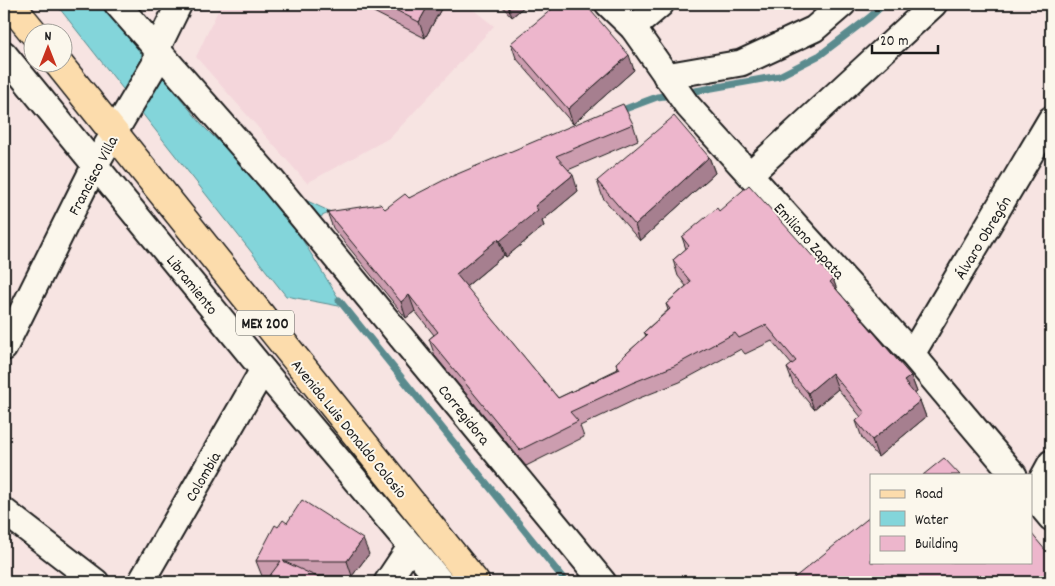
<svg xmlns="http://www.w3.org/2000/svg" width="1055" height="586" font-family="Dekko,sans-serif">
<style>
.built{fill:#f4d6db}
.water{fill:#83d5da;stroke:#5a8b8e}
.lines{fill:none;stroke-linecap:round;stroke-linejoin:round}
.stream{stroke:#5a8b8e;stroke-width:7}
.minor-casing{stroke:#1c1c1c;stroke-width:29}
.major-casing{stroke:#1c1c1c;stroke-width:31}
.minor{stroke:#fbf7ec;stroke-width:25}
.major{stroke:#fcdcac;stroke-width:28}
.wall{fill:#cc9daf;stroke:#1c1c1c}
.shaded-wall{fill:#a67f8f;stroke:#1c1c1c}
.building{fill:#edb6cc;stroke:#1c1c1c}
.labels{text-anchor:middle;stroke-width:4;stroke-linejoin:round;paint-order:stroke}
.shield{fill:#fbf7ec;stroke:#5f5e5a;stroke-width:1}
.shield-label{font-size:15px;font-weight:bold;fill:#1c1c1c}
.street-label{font-size:16px;fill:#1c1c1c;stroke:#fbf7ec}
</style>
<rect width="100%" height="100%" fill="#f7e4e2"/>
<filter id="ink" filterUnits="userSpaceOnUse"><feTurbulence type="fractalNoise" baseFrequency=".02" numOctaves="2"/><feDisplacementMap in="SourceGraphic" scale="10" xChannelSelector="R" yChannelSelector="G"/><feConvolveMatrix kernelMatrix="1 2 1 2 8 2 1 2 1" color-interpolation-filters="sRGB"/></filter>
<g filter="url(#ink)">
<polygon class="built" points="221,4 466,4 494,26 391,137 307,183 196,57"/>
<polygon class="water" points="56,4 102,4 205,128 252,175 331,212 295,228 344,307 286,296"/>
<g class="lines">
<g class="stream">
<polyline points="684,93 779,76 820,55 870,17 884,4"/>
<polyline points="617,112 657,97 673,95"/>
<polyline points="339,300 566,582"/>
</g>
<defs>
<g id="minor">
<polyline points="117,4 270,178 603,582"/>
<polyline points="608,4 633,28 687,105 912,354 1014,475"/>
<polyline points="633,28 661,4"/>
<polyline points="4,54 263,370 441,582"/>
<polyline points="666,76 741,63 814,29 843,4"/>
<polyline points="751,173 934,4"/>
<polyline points="4,348 95,165 155,64 157,49 179,4"/>
<polyline points="912,354 1051,119"/>
<polyline points="1031,494 1051,518"/>
<polyline points="1033,496 1051,463"/>
<polyline points="4,511 96,582"/>
<polyline points="141,582 263,370"/>
<polyline points="387,582 411,546"/>
</g>
<g id="major">
<polyline points="10,4 33,32"/>
<polyline points="57,62 475,582"/>
</g>
</defs>
<use href="#minor" class="minor-casing"/>
<use href="#major" class="major-casing"/>
<use href="#minor" class="minor"/>
<use href="#major" class="major"/>
</g>
<g class="wall">
<polygon points="358,4 438,4 441,9 425,38"/>
<polygon points="500,4 527,4 512,17"/>
<polygon points="511,43 634,70 573,124 516,58"/>
<polygon points="633,124 638,140 568,170 578,191 542,221 544,226 506,257 504,255 466,287 558,398 618,369 616,363 646,336 644,332 668,310 666,304 686,286 678,276 673,260 686,249 682,237 719,211 833,279 837,290 911,376 917,392 915,394 920,401 926,417 878,457 862,438 856,421 861,417 838,389 814,409 793,384 787,368 792,365 772,341 745,354 741,349 680,382 637,399 580,426 584,437 526,466 435,356 429,339 434,335 415,311 406,318 333,228 327,212 385,209 409,198"/>
<polygon points="709,157 715,173 640,241 603,198 597,181"/>
<polygon points="287,523 369,554 352,576 262,576 256,561 278,527"/>
</g>
<g class="shaded-wall">
<polygon points="429,4 438,4 441,9 425,38 419,22"/>
<polygon points="510,4 527,4 512,17 508,6"/>
<polygon points="629,55 634,70 573,124 568,109"/>
<polygon points="709,157 715,173 640,241 635,225"/>
<polygon points="573,175 578,191 542,221 544,226 506,257 500,241 535,206"/>
<polygon points="498,239 504,255 462,290 456,274"/>
<polygon points="833,279 839,295 830,282"/>
<polygon points="409,295 415,311 406,318 401,302"/>
<polygon points="832,373 838,389 814,409 808,393"/>
<polygon points="911,376 917,392 910,397 904,381"/>
<polygon points="920,401 926,417 878,457 872,440"/>
<polygon points="363,539 369,554 352,576 347,561"/>
</g>
<g class="building">
<polygon points="384,4 429,4 419,22"/>
<polygon points="558,4 585,4 629,55 568,109 511,43"/>
<polygon points="623,104 633,124 556,156 573,175 535,206 538,210 500,241 498,239 456,274 558,398 620,369 616,363 647,335 644,332 670,309 666,304 691,282 673,260 689,246 682,237 717,208 719,211 749,185 833,279 830,282 911,376 904,381 920,401 872,440 856,421 865,413 832,373 808,393 787,368 796,361 766,325 739,338 735,333 674,366 632,383 570,412 578,421 520,450 429,339 438,332 409,295 401,302 327,212 380,204 385,209 405,194 409,198 448,178"/>
<polygon points="674,116 709,157 635,225 597,181"/>
<polygon points="944,458 960,475 923,475"/>
<polygon points="302,500 363,539 347,561 283,561 328,582 265,582 281,561 256,561 275,525 278,527 283,520 287,523"/>
<polygon points="871,516 871,562 1031,562 1031,533 1051,557 1051,582 789,582"/>
</g>
</g>
<g class="labels">
<rect class="shield" x="236" y="310.5" width="58" height="25" rx="4"/>
<g class="shield-label">
<text x="265" y="328">MEX 200</text>
</g>
<g class="street-label">
<text transform="translate(92 175) rotate(-62)" y="6">Francisco Villa</text>
<text transform="translate(982 237) rotate(-59)" y="6">Álvaro Obregón</text>
<text transform="translate(810 240) rotate(48)" y="6">Emiliano Zapata</text>
<text transform="translate(193 284) rotate(51)" y="6">Libramiento</text>
<text transform="translate(465 414) rotate(51)" y="6">Corregidora</text>
<text transform="translate(350 428) rotate(51)" y="6">Avenida Luis Donaldo Colosio</text>
<text transform="translate(202 476) rotate(-60)" y="6">Colombia</text>
</g>
</g>
<rect width="1055" height="586" fill="none" stroke="#fbf7ec" stroke-width="20"/>
<rect x="10" y="10" width="1035" height="566" fill="none" stroke="#1c1c1c" stroke-width="2" filter="url(#ink)"/>
<rect x="870" y="474" width="162" height="90" fill="#fbf7ec" stroke="#a29f99"/>
<rect x="880" y="490" width="25" height="8" fill="#fcdcac" stroke="#a29f99"/>
<text x="915" y="498" font-size="15" fill="#1c1c1c">Road</text>
<rect x="880" y="511" width="25" height="15" fill="#83d5da" stroke="#a29f99"/>
<text x="915" y="524" font-size="15" fill="#1c1c1c">Water</text>
<rect x="880" y="536" width="25" height="15" fill="#edb6cc" stroke="#a29f99"/>
<text x="915" y="548" font-size="15" fill="#1c1c1c">Building</text>
<g transform="translate(48 48)"><circle r="24" fill="#fbf7ec" stroke="#a29f99"/>
<path d="M0-4L9 19L0 12L-9 19Z" fill="#c8321e"/>
<text y="-8" font-size="14" font-weight="bold" text-anchor="middle" fill="#1c1c1c">N</text>
</g>
<path d="M872 45v8h66v-8" fill="none" stroke="#1c1c1c" stroke-width="2.5"/>
<text x="880" y="45" font-size="15" fill="#1c1c1c" stroke="#fbf7ec" stroke-width="4" paint-order="stroke">20 m</text>
</svg>
